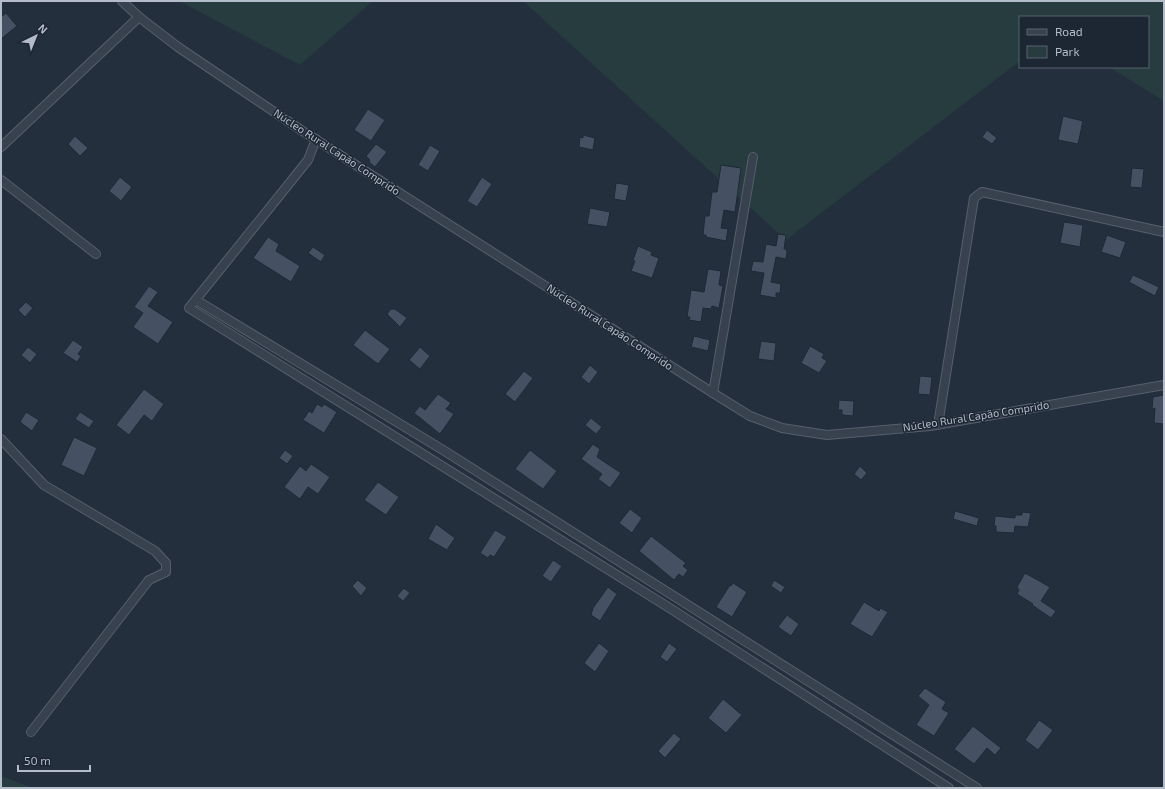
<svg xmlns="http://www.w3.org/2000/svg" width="1165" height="789" font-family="'Exo 2',sans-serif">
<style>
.green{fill:#263c3f}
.building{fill:#455162;stroke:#1f2835}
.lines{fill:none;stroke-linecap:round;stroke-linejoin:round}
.minor-casing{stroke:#565f6c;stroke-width:10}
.minor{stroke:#38414e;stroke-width:8}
.labels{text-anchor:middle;stroke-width:3;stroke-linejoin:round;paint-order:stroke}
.street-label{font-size:11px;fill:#b4bcc9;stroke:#1d2633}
</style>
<rect width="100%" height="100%" fill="#242f3e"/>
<g class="green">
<polygon points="179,1 373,1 300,65"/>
<polygon points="523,1 1164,1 1164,101 1109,67 1148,67 1148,17 1020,17 1020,61 786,240"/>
<polygon points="1,776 32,788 1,788"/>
</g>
<g class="building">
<polygon points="6,13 17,26 1,39 1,17"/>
<polygon points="368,109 385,120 371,141 354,130"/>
<polygon points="1063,116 1083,121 1078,144 1058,140"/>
<polygon points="987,130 997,138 992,144 982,137"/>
<polygon points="583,135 595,138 593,150 579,147 580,137 583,138"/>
<polygon points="75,136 88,148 80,156 68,144"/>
<polygon points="376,144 387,152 375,167 369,162 370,160 366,156"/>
<polygon points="430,145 440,151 428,171 418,165"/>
<polygon points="721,165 741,168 735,212 724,210 721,228 728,229 726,241 706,237 706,235 703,235 705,216 709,216 712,192 717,192"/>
<polygon points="1132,168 1144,169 1142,188 1130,187"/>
<polygon points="120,177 132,187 121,201 109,191"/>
<polygon points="482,177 492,184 477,207 467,201"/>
<polygon points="616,183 629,185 626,201 614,199"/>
<polygon points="590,208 610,212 607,227 587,224"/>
<polygon points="1064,222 1083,225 1080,247 1060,243"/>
<polygon points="778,234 786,235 784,249 786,249 787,252 786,259 776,257 771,282 781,284 780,293 776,293 776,298 760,295 764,273 751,271 753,261 763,262 766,244 776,246"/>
<polygon points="1107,235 1126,242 1120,258 1101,252"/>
<polygon points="268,237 279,244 276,251 300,266 291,282 253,258"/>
<polygon points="638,246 652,252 651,255 659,258 652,278 631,271 635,261 633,260"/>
<polygon points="313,247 325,255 321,262 308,253"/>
<polygon points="708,269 721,271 719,285 723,286 719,308 712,306 711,309 703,308 701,322 689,320 690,317 687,317 691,290 704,292"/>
<polygon points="1133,275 1159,287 1155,296 1129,282"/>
<polygon points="149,286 158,292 148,306 173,322 158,344 133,327 143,313 134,307"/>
<polygon points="26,302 33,308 25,317 18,310"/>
<polygon points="391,309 395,309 407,318 400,327 387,314"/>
<polygon points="365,330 390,349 378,364 353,345"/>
<polygon points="694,336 710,340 708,351 691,347"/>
<polygon points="73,340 83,347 78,354 81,356 77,362 63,353"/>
<polygon points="761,341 776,343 774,361 758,359"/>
<polygon points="810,346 824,354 822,358 827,361 819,373 801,363"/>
<polygon points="28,347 37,354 30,363 21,355"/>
<polygon points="420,347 430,356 420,369 409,360"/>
<polygon points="590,365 598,372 589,384 581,377"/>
<polygon points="524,371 533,378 515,402 505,394"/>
<polygon points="920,376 932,377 930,395 918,394"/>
<polygon points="144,389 164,404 152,421 144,415 129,435 116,425"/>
<polygon points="438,394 451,403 446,409 454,414 440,434 414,413 420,406 425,410"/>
<polygon points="1164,395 1164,424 1154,423 1155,408 1152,409 1153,397"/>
<polygon points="839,400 854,401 853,416 842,415 842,410 838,410"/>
<polygon points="317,404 322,407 324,404 337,412 324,433 303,420 309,411 312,413"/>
<polygon points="26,412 39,420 32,431 20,422"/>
<polygon points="80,412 94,421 89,428 75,419"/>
<polygon points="591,418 602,427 596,434 585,425"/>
<polygon points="74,437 97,448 84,476 61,465"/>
<polygon points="593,444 600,449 597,457 621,473 610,488 598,479 602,474 581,459"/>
<polygon points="285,450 293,456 287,464 279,458"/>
<polygon points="530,450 557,471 543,489 515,469"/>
<polygon points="311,464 330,477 318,494 308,487 300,499 284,487 300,466 306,471"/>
<polygon points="860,466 867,473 861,480 854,474"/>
<polygon points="378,482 399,497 386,515 364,500"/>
<polygon points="630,509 642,518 632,533 619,523"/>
<polygon points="955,511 979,518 977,526 953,519"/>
<polygon points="1022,512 1031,513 1028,527 1015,526 1014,533 996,532 996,526 994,526 995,516 1015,518 1015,515 1022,515"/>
<polygon points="436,524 455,538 447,550 428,539"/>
<polygon points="495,530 507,537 494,557 490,555 488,558 480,553"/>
<polygon points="651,536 686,563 683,566 688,570 683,577 679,574 674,580 639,551"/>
<polygon points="553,560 562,566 551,582 542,576"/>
<polygon points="1025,573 1050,587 1041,601 1056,611 1051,618 1032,605 1033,604 1017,594 1019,590 1017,587"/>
<polygon points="358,580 367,588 361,596 352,586"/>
<polygon points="774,580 785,587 781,593 771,586"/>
<polygon points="733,583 747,592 732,617 716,607 730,585 731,586"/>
<polygon points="608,587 617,594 600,621 591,615 593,608"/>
<polygon points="404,588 410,593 403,601 397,596"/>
<polygon points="864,602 879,611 880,608 888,612 872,637 850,624"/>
<polygon points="787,615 799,624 791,636 778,627"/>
<polygon points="599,643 609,651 595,672 584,663"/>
<polygon points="669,643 677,649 667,662 660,657"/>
<polygon points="925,688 946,702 942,709 949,713 934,736 916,725 929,705 918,696"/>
<polygon points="723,699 742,715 726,733 708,718"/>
<polygon points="1039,720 1053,730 1038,750 1025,740"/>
<polygon points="973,726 1001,748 995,755 987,748 974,764 954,749"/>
<polygon points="674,733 681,739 665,758 658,751"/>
</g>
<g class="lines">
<defs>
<g id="minor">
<polyline points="122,1 139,17 178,47 301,130 713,393 750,416 782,428 827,435 930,426 1164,385"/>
<polyline points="316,139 308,160 189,308 668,607 949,788"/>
<polyline points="1,147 139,17"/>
<polyline points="1,180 96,254"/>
<polyline points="196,300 443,450 977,788"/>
<polyline points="713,393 753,157"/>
<polyline points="938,425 974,198 982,192 1164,232"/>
<polyline points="1,439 44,485 155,551 166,563 166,572 149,580 31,732"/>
</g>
</defs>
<use href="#minor" class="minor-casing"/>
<use href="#minor" class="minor"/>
</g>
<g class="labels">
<g class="street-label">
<text transform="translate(337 152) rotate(33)" y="4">Núcleo Rural Capão Comprido</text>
<text transform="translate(610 327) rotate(33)" y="4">Núcleo Rural Capão Comprido</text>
<text transform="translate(976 416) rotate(-9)" y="4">Núcleo Rural Capão Comprido</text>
</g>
</g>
<rect width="1165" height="789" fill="none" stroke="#b4bcc9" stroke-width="4"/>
<rect x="1019" y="16" width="130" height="52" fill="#1d2633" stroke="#59626f"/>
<rect x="1027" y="29" width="20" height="6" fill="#38414e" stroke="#59626f"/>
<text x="1055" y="36" font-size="12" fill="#b4bcc9">Road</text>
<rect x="1027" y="46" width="20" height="12" fill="#263c3f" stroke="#59626f"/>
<text x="1055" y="56" font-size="12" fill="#b4bcc9">Park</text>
<g transform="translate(36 36) rotate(43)" stroke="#1d2633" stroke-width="3" paint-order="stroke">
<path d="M0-3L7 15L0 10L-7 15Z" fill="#b4bcc9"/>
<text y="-6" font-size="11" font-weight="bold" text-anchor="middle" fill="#b4bcc9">N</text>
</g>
<path d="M18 765v6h72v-6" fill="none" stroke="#b4bcc9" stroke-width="2"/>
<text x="24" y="765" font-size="12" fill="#b4bcc9" stroke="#1d2633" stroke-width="3" paint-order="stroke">50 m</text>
</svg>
